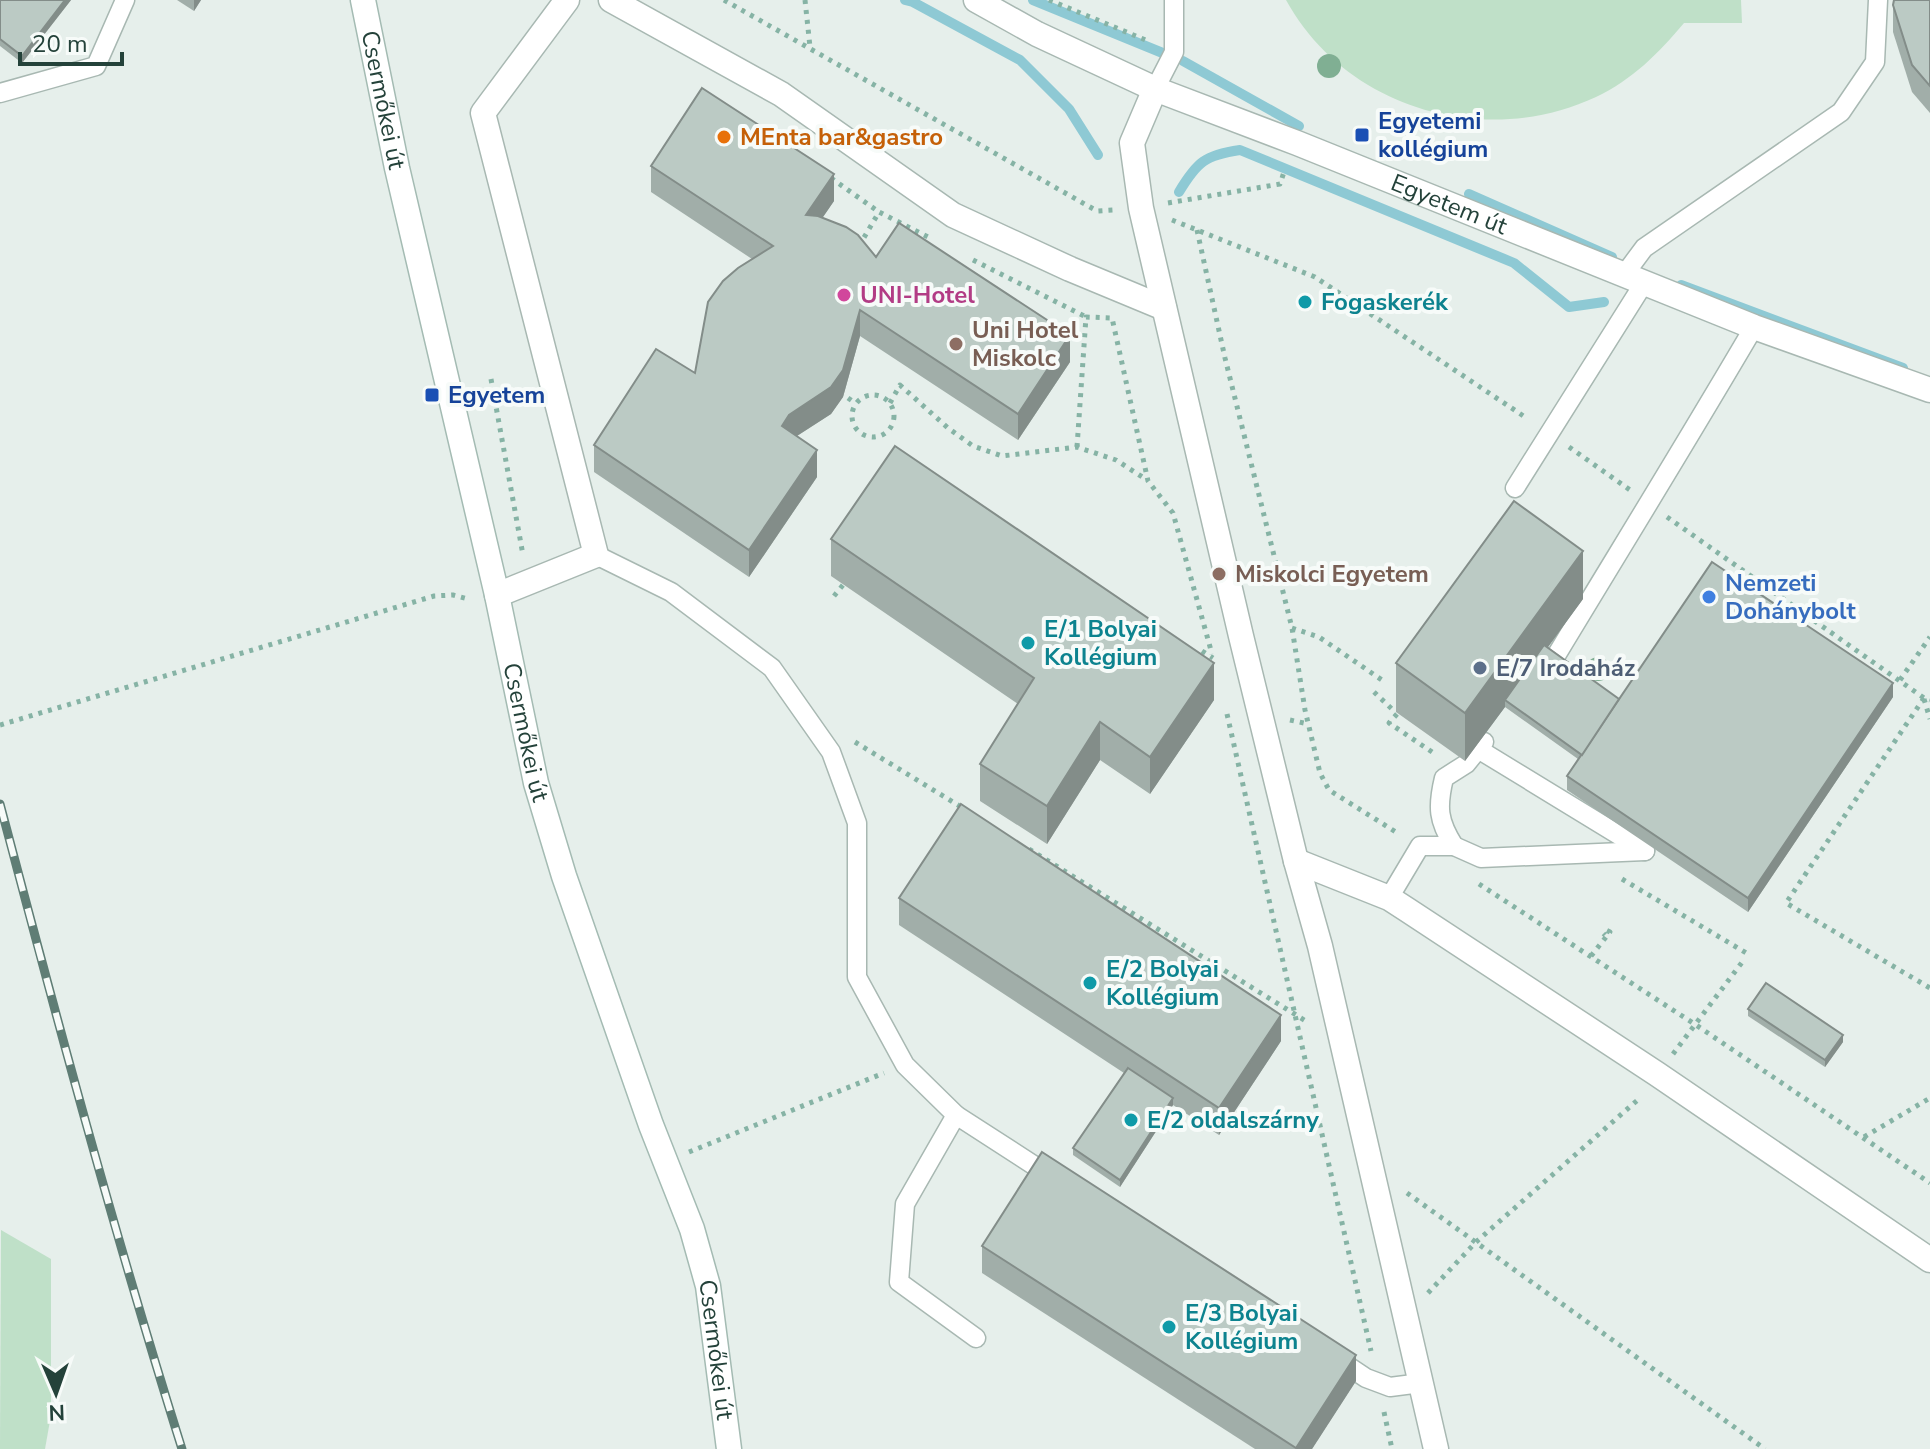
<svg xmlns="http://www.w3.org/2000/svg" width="1930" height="1449" font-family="'Nunito Sans',sans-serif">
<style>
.green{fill:#bfe0c8}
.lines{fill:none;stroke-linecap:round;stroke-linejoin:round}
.stream{stroke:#8ec9d4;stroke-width:10}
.service-casing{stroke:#a8b8b2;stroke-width:21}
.minor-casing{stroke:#a8b8b2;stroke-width:27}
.secondary-casing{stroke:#a4bbb3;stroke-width:27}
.path{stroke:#86b3a5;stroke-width:5;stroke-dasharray:4 6;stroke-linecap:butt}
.service{stroke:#fff;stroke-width:18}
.minor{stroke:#fff;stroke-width:24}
.secondary{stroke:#fff;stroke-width:24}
.rail-casing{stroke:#5f7d75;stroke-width:9}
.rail{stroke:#f7fbf9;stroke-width:6;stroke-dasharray:18;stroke-linecap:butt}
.tree{fill:#80af93}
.wall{fill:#a1aea9}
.shaded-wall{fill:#838d89}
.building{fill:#bbcac4;stroke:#838d89;stroke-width:2}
.transit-dot{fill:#1a4fb4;stroke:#f7fbf9;stroke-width:3}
.food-dot{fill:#e8710a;stroke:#f7fbf9;stroke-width:3}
.hotel-dot{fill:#d1479c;stroke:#f7fbf9;stroke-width:3}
.culture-dot{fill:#0f9aa8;stroke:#f7fbf9;stroke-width:3}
.education-dot{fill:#8d6e63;stroke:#f7fbf9;stroke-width:3}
.shop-dot{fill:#3f7fe0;stroke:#f7fbf9;stroke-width:3}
.service-dot{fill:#5c6f8a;stroke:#f7fbf9;stroke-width:3}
.labels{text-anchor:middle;stroke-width:8;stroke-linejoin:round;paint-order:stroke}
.street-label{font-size:24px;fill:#24423a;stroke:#f7fbf9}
.transit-label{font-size:24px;font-weight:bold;fill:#164399;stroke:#f7fbf9;text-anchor:start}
.food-label{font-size:24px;font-weight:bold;fill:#c56008;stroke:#f7fbf9;text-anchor:start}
.hotel-label{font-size:24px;font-weight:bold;fill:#b23c85;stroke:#f7fbf9;text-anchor:start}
.culture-label{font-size:24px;font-weight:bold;fill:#0d838f;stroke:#f7fbf9;text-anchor:start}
.education-label{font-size:24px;font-weight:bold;fill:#785e54;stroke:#f7fbf9;text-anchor:start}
.shop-label{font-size:24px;font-weight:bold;fill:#366cbe;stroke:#f7fbf9;text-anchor:start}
.service-label{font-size:24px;font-weight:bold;fill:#4e5e75;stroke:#f7fbf9;text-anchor:start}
</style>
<rect width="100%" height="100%" fill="#e6efeb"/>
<g class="green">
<path d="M 1286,0 L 1741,0 L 1742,23 L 1684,23 C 1659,53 1632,80 1596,97 C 1485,149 1346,109 1286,0 Z"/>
<polygon points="1,1230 51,1259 51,1415 45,1449 0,1449"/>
</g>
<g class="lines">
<g class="stream">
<polyline points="905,0 913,2 1020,60 1069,109 1098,155"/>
<polyline points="1033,0 1170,56"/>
<polyline points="1183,61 1299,126"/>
<path d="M 1179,192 C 1197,162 1205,155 1240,150 L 1514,263 L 1569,307 L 1604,302"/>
<polyline points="1469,194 1612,257"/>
<polyline points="1681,285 1903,368"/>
</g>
<defs>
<g id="service">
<polyline points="1155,89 1174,52 1174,0"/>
<polyline points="0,93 96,66 125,0"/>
<polyline points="1624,275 1644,248 1841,112 1875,62 1878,0"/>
<polyline points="1515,488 1644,283"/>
<polyline points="596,555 671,592 772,668 831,752 857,823 857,977 905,1065 956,1115 905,1204 899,1282 976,1338"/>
<path d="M 1554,659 C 1621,548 1689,438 1754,327"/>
<polyline points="1478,749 1645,851"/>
<path d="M 1454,846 C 1438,821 1437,807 1444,778 L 1466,764 L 1484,742"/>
<polyline points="1389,898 1420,846 1454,846 1481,858 1645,851"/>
<polyline points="956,1115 1055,1179"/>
<polyline points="1336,1358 1366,1378 1390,1387 1421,1383"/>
</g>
<g id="minor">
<polyline points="611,0 781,94 953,215 1070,269 1164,308"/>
<path id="s1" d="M 976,0 L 1037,34 L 1155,89 L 1297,143 L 1754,327 L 1930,390"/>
<polyline points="1155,89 1132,143 1141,208 1241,636 1296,861 1320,946 1436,1449"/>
<polyline points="497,595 596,555 483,113 567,0"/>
<polyline points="1296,861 1389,898 1406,909 1657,1074 1930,1260"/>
</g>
<g id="secondary">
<path id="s2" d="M 363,0 L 397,168 L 497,595 L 536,783 L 564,876 L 651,1125 L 692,1229 L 708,1286 L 729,1449"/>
</g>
</defs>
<use href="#service" class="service-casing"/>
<use href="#minor" class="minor-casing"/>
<use href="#secondary" class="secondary-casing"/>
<g class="path">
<polyline points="724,0 1097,211 1114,210"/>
<polyline points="805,0 810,47"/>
<polyline points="1049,0 1148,41"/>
<polyline points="831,178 879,212"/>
<polyline points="1168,203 1280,184 1285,169"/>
<polyline points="1172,220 1315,277 1528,419"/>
<polyline points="1197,230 1225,358 1292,628 1305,710 1320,773 1329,790 1399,834"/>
<polyline points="859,246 879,212 932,239"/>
<polyline points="973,260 1086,317"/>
<polyline points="491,379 523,555"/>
<circle cx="873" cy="416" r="21"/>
<polyline points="848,398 855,403"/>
<polyline points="890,403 900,385 948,428 973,446 1002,456 1077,447 1116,460 1147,480"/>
<polyline points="1077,447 1086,317 1112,318 1148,481 1173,513 1212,654"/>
<polyline points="1569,447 1630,490"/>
<polyline points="1667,517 1924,698 1930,700"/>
<polyline points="834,596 843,585"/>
<polyline points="1292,628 1319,637 1382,680"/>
<polyline points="1202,651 1213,658"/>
<polyline points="1900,680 1930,637"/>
<polyline points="1374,692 1395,712"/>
<polyline points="1924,698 1786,903 1930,988"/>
<polyline points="1924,699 1930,719"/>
<polyline points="1227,714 1371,1351"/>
<polyline points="1397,714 1389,723 1435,754"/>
<polyline points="1290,720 1308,724"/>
<polyline points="0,725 434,596 453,595 468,599"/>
<polyline points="855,742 966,810"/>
<polyline points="1029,849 1309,1023"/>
<polyline points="1622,879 1748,954"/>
<polyline points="1479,884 1696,1025 1930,1183"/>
<polyline points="1591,956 1610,932 1606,930 1603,933 1605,935"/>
<polyline points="1673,1054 1743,961"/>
<polyline points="1864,1137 1930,1098"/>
<polyline points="689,1152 884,1073"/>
<polyline points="1407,1193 1765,1449"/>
<polyline points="1428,1293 1476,1242 1641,1097"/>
<polyline points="1384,1412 1392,1449"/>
</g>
<use href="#service" class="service"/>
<use href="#minor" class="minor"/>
<use href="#secondary" class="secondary"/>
<defs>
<path id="rail" d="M 0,804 C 57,1020 115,1236 182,1449"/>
</defs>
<use href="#rail" class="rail-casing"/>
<use href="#rail" class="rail"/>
</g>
<g class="tree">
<circle cx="1329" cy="66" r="12"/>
<circle cx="1598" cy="669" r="12"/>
</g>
<g class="wall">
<polygon points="0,0 71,0 22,63 0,46"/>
<polygon points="177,0 201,0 194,11"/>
<polygon points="1930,0 1930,113 1912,92 1893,32 1893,5"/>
<polygon points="651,166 834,201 822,218 876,257 1070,362 1018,440 860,336 843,397 831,414 797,436 817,477 749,577 594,472 594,445 695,373 752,259 651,192"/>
<polygon points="831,539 1214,700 1150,794 1100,760 1047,844 980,801 980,764 1018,704 831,576"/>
<polygon points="1583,599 1548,647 1619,699 1893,697 1748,912 1567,790 1567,776 1578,759 1505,707 1465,761 1396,712 1396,663"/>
<polygon points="899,898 1281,1041 1219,1135 1173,1105 1120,1187 1073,1155 1073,1148 1124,1073 899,925"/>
<polygon points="1748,1009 1843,1042 1825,1067 1748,1016"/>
<polygon points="982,1246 1356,1381 1312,1449 1255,1449 982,1273"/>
</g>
<g class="shaded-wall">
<polygon points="65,0 71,0 22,63 22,56"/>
<polygon points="194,0 201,0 194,11"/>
<polygon points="834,174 834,201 806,242 806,215"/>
<polygon points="860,310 860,336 843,397 831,414 789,441 782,426"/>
<polygon points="1070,335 1070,362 1018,440 1018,414"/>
<polygon points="817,450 817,477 749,577 749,550"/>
<polygon points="1583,551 1583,599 1508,702 1505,700 1505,707 1465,761 1465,713"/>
<polygon points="1214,663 1214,700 1150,794 1150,757"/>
<polygon points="1893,683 1893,697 1748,912 1748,898"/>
<polygon points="1100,722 1100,760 1047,844 1047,806"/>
<polygon points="1281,1015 1281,1041 1219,1135 1219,1108"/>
<polygon points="1843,1035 1843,1042 1825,1067 1825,1060"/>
<polygon points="1173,1098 1173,1105 1120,1187 1120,1180"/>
<polygon points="1356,1355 1356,1381 1312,1449 1296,1449"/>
</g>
<g class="building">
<polygon points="0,0 65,0 22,56 0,39"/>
<polygon points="1894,0 1930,0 1930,86 1912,65 1893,5"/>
<polygon points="702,88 834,174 806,215 818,216 846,227 858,235 876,257 899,223 1070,335 1018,414 860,310 843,370 831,387 789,415 782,426 817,450 749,550 594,445 656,349 695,373 708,302 723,281 738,268 773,246 651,166"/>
<polygon points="895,446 1214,663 1150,757 1100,722 1047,806 980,764 1034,678 831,539"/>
<polygon points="1514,501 1583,551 1465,713 1396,663"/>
<polygon points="1712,562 1893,683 1748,898 1567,776"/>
<polygon points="1544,645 1619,699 1582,755 1505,700"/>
<polygon points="961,804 1281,1015 1219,1108 899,898"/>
<polygon points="1766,983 1843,1035 1825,1060 1748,1009"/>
<polygon points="1128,1068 1173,1098 1120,1180 1073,1148"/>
<polygon points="1042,1152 1356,1355 1296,1448 982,1246"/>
</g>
<g class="transit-dot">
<rect x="1354" y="127" width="16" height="16" rx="4"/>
<rect x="424" y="387" width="16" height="16" rx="4"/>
</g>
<circle class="food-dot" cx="724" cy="137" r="8"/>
<circle class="hotel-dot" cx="844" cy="295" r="8"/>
<g class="culture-dot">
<circle cx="1305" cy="302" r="8"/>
<circle cx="1028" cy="643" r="8"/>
<circle cx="1090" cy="983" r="8"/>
<circle cx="1131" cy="1120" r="8"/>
<circle cx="1169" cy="1327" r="8"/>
</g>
<g class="education-dot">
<circle cx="956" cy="344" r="8"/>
<circle cx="1219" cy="574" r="8"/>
</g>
<circle class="shop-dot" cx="1709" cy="597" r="8"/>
<circle class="service-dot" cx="1480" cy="668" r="8"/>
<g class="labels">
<g class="street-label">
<text dy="8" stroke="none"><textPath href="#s2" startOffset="102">Csermőkei út</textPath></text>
<text dy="8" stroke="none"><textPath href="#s1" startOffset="516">Egyetem út</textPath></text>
<text dy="8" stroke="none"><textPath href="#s2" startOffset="750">Csermőkei út</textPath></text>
<text dy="8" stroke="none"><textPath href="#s2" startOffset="1398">Csermőkei út</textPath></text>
</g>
<g class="transit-label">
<text x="1378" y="129">Egyetemi<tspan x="1378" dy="28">kollégium</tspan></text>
<text x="448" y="403">Egyetem</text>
</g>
<g class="food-label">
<text x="740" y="145">MEnta bar&amp;gastro</text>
</g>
<g class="hotel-label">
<text x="860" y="303">UNI-Hotel</text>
</g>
<g class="culture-label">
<text x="1321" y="310">Fogaskerék</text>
<text x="1044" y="637">E/1 Bolyai<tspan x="1044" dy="28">Kollégium</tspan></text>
<text x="1106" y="977">E/2 Bolyai<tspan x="1106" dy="28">Kollégium</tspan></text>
<text x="1147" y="1128">E/2 oldalszárny</text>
<text x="1185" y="1321">E/3 Bolyai<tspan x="1185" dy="28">Kollégium</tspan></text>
</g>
<g class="education-label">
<text x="972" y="338">Uni Hotel<tspan x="972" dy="28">Miskolc</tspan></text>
<text x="1235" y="582">Miskolci Egyetem</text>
</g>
<g class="shop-label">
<text x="1725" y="591">Nemzeti<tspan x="1725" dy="28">Dohánybolt</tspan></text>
</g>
<g class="service-label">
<text x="1496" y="676">E/7 Irodaház</text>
</g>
</g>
<g transform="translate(56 1393) rotate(178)" stroke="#f7fbf9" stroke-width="6" paint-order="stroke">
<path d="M0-6L14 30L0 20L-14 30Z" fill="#24423a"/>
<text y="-12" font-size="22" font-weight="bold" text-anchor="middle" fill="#24423a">N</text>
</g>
<path d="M20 52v12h102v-12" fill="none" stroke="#24423a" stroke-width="4"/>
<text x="32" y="52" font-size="24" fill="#24423a" stroke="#f7fbf9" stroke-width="6" paint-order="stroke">20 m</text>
</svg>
